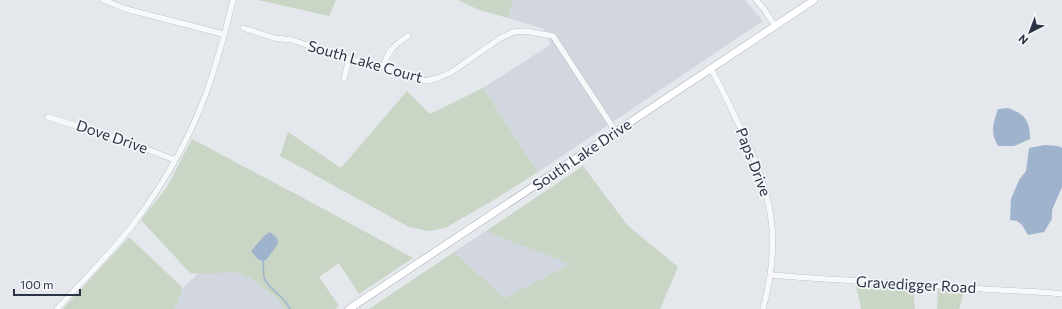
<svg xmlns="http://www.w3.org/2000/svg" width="1062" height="309" font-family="Commissioner,sans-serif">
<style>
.built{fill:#d2d6de}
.green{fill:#c9d6c5}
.water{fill:#9fb4cc}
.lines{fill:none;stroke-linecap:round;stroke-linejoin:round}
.stream{stroke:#9fb4cc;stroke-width:1.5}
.minor-casing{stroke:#a9aeb7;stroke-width:6}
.major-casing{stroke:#a3abb8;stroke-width:8}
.minor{stroke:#f7f8fa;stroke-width:5.5}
.major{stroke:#fff;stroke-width:7}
.labels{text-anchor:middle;stroke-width:3.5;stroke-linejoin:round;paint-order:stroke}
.street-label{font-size:15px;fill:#2b3445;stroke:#f4f6f9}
</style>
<rect width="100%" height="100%" fill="#e4e7ec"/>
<g class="built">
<polygon points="513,0 745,0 763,21 538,172 483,88 550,45 544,29 508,18"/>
<polygon points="486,231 571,264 505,298 454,252"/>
<polygon points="222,272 244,274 273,295 282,303 284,309 174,309 177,304 183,288 198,274"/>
</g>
<g class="green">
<polygon points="258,0 336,0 329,16"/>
<polygon points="458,0 513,0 508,18 479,10"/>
<polygon points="483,88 538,172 492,201 445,228 429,231 409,227 280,156 288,132 341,168 407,91 430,114"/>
<path d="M 192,139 L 322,208 L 413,258 L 359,294 L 339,263 L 319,277 L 339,306 L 335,309 L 284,309 C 281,300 273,295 265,289 C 259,285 252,279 245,275 C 233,269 204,276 190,273 L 141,220 L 167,187 Z"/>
<polygon points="583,166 628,226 678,267 660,309 369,309 454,252 505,298 570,264 486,231"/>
<polygon points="129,237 183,288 177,304 174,309 63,309"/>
<polygon points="856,285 913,287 915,309 861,309"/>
<polygon points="938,289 964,292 959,309 937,309"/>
</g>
<g class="water">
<path d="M 1008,108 C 1025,114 1030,121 1030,139 L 1014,146 L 998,146 C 990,132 993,124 998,109 Z"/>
<polygon points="1045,145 1058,146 1062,148 1062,187 1052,210 1052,219 1044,232 1028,235 1022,225 1017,221 1010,220 1011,199 1019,180 1026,171 1029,148"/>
<path d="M 270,232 L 277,238 L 278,244 L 266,260 C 259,263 255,256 251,251 L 264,236 Z"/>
</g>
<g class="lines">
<path class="stream" d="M 263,261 C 264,266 263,272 264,277 C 267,289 285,296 290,309"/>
<defs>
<g id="minor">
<polyline points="103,0 126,9 223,34"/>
<polyline points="756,0 764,9 775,26"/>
<polyline points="243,28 274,38 292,40 349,59 383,67 426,81 438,78 450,73 499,39 513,32 525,31 553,36 616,132"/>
<path d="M 383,67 C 388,51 394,45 408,36"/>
<path d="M 711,69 C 722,88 731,109 741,129 C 772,194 782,238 763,309"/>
<polyline points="344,79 349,59"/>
<polyline points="48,117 125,141 175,160"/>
<path d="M 771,275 C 841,281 912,283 983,289 C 1009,291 1036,291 1062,294"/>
<path d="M 57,309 C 82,282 109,255 132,226 C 166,181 195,130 212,76 C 220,51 227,25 233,0"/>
</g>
<polyline id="major" points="349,309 814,0"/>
</defs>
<use href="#minor" class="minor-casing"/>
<use href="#major" class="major-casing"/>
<use href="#minor" class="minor"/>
<use href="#major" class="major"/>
</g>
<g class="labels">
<g class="street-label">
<text transform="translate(365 62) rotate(16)" y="5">South Lake Court</text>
<text transform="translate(112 137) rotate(19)" y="5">Dove Drive</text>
<text transform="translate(582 155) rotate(-34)" y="5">South Lake Drive</text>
<text transform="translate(753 162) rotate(69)" y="5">Paps Drive</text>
<text transform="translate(916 285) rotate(3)" y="5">Gravedigger Road</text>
</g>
</g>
<g transform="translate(1030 32) rotate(222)" stroke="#f4f6f9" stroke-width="3" paint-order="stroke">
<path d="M0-3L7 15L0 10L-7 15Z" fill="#2b3445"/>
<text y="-6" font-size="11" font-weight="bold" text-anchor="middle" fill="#2b3445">N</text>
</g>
<path d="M14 289v6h66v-6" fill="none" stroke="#2b3445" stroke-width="2"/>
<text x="20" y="289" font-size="12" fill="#2b3445" stroke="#f4f6f9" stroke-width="3" paint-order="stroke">100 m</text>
</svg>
